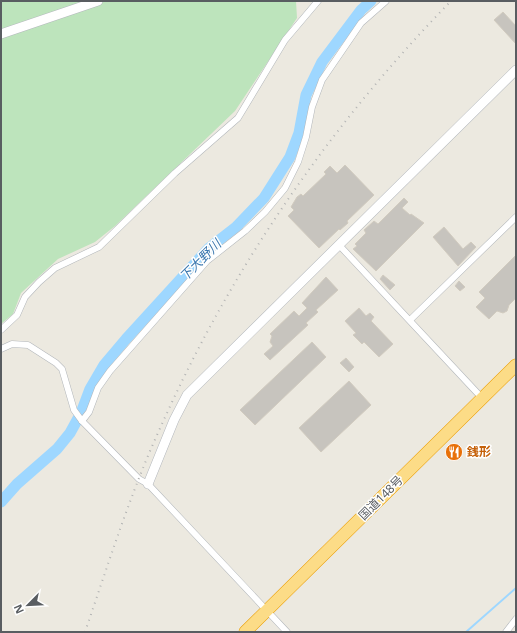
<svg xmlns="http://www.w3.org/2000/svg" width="517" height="633" font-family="'Noto Sans','Noto Sans JP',sans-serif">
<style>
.green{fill:#bde4bc}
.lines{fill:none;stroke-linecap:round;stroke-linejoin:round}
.stream{stroke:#9ed7ff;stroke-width:2}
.river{stroke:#9ed7ff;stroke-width:11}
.building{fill:#c7c4be;stroke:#d1cbbf}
.street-casing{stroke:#b3b7bb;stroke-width:7}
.secondary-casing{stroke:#b4b8bd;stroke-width:10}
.highway-casing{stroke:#eb9d01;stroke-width:13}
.street{stroke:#fff;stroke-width:6}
.secondary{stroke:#fff;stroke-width:9}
.highway{stroke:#fcdc87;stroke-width:12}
.rail{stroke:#b2b3b3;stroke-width:2;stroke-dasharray:1 5;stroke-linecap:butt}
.labels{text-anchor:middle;stroke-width:3;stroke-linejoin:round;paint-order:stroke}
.food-label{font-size:12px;font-weight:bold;fill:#c56008;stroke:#fff;text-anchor:start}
.street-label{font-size:12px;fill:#595d61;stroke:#fff}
.water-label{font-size:13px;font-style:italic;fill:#3c78af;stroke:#fff}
</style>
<rect width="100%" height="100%" fill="#ece9e0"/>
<polygon class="green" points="1,1 296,1 297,18 235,111 115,226 95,242 58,259 21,293 13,314 1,324"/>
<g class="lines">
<polyline class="stream" points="466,632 516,588"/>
<polyline class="river" points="1,502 17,484 57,449 70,433 81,413 90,389 104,365 126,339 209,248 236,227 264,198 290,157 299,133 306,95 322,62 361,10 371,1"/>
</g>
<g class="building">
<polygon points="503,12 516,26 516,44 494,20"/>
<polygon points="345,165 374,195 347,221 348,223 340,230 339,229 319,248 288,216 294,210 291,207 297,197 301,194 303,196 326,174 324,172 330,166 337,173"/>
<polygon points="404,198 408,202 402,208 410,215 411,214 424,223 376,271 353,249 357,246 355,244 366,233 364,230 374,221 378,224"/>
<polygon points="444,227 463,249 471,242 476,247 458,266 433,237"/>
<polygon points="516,255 516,298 509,305 507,311 503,313 497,311 489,319 476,307 485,298 479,292"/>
<polygon points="383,275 395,285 390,290 380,279"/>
<polygon points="326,277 338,290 316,310 318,312 306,323 308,325 270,360 264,354 273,346 270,342 272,336 270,334 294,311 299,316 307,308 302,303"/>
<polygon points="459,281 465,287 460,291 455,286"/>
<polygon points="359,308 366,316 370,313 374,317 371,321 393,344 379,357 364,342 362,344 353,335 356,333 345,321"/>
<polygon points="312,342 326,357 255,425 240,410"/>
<polygon points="346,358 354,367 349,372 340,363"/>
<polygon points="349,381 371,405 321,452 299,428"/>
</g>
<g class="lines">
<defs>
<g id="street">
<polyline points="339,245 482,398"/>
<polyline points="410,320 516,217"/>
<polyline points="1,330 17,315 25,297 39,282 55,268 99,247 175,173 238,118 285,40 318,1"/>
<polyline points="1,349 12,344 28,345 56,363 62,369 74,410 82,421 139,479 148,484 287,632"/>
<polyline points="82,421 89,412 98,388 110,371 207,261 245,231 265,212 285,188 298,162 306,137 312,107 322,80 361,23 386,1"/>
<polyline points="506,632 516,619"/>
</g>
<g id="secondary">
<polyline points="1,34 98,1"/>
<polyline points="148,484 174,420 187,395 516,70"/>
</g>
<polyline id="highway" points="245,632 516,365"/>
</defs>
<use href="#street" class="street-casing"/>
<use href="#secondary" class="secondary-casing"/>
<use href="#highway" class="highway-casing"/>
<use href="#street" class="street"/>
<use href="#secondary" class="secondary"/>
<use href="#highway" class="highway"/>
<path class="rail" d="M 85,632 C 109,562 131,491 162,424 C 232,267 331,124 451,1"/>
</g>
<defs>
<symbol id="restaurant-disc" viewBox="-11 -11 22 22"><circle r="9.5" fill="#e8710a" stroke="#fff"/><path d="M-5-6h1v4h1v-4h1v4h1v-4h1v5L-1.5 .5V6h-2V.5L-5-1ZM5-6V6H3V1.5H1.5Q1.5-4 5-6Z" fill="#fff"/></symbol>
</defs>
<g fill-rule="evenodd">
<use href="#restaurant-disc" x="444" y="442" width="20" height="20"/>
</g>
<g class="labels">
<g class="food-label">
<text x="467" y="456">銭形</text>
</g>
<g class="street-label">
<text transform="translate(381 498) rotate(-45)" y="4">国道148号</text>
</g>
<g class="water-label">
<text transform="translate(200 260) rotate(-45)" y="5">下大野川</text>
</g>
</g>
<rect width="517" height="633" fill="none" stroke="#595d61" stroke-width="4"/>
<g transform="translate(28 605) rotate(246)" stroke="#ffffff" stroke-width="3" paint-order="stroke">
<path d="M0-3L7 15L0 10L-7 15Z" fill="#595d61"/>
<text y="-6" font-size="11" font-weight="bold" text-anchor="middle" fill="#595d61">N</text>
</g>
</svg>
